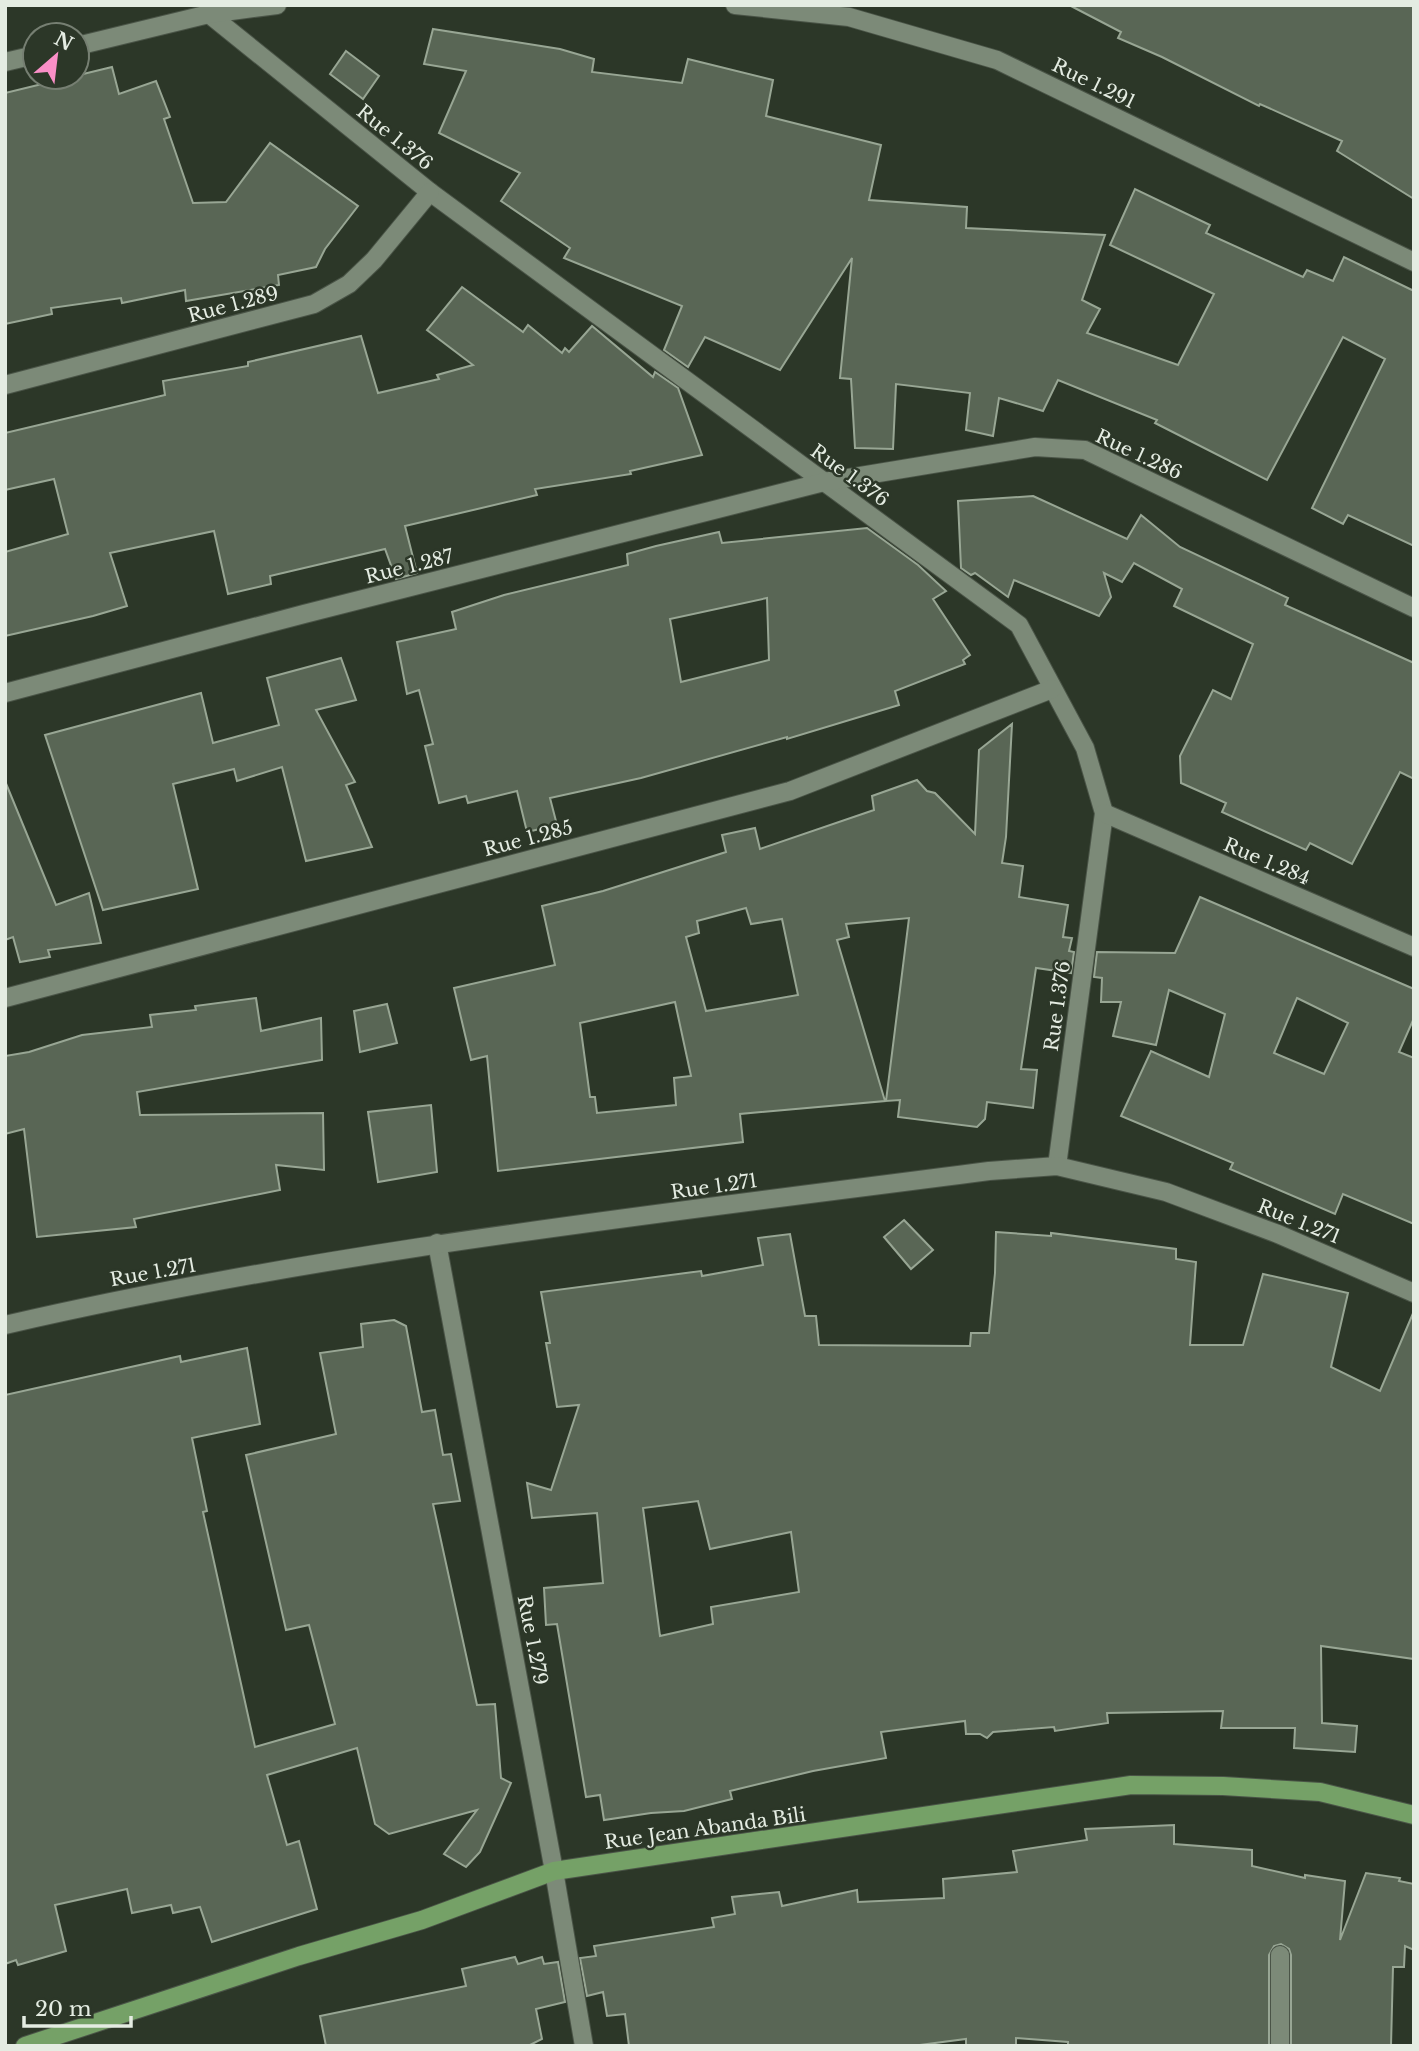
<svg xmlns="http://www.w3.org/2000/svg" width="1419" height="2051" font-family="'Libre Baskerville',serif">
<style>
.building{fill:#596655;stroke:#98a694;stroke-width:2;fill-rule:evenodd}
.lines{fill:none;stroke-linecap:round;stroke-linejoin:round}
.minor-casing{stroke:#4a5447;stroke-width:20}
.major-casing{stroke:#4a5447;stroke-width:20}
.minor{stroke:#7c8a78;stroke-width:18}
.major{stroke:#75a167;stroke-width:18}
.labels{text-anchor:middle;stroke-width:5;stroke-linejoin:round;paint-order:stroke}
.street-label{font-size:19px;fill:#e4ece2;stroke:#2c3728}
</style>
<rect width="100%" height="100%" fill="#2c3728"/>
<g class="building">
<polygon points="1069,5 1414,5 1414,199 1337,151 1342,141 1260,104 1259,106 1162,57 1118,38 1121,32"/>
<polygon points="433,29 560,49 594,59 592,72 682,83 688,59 773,80 766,116 881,145 869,200 967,207 966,228 1105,235 1082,300 1100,309 1087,333 1178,365 1214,294 1110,245 1135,189 1210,225 1206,233 1303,277 1307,270 1333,281 1344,257 1414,291 1414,546 1348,515 1343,524 1312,508 1385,359 1343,337 1267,480 1155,423 1157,420 1058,380 1043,411 999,398 993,436 966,430 970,393 896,384 893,449 855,448 851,379 840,378 852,258 780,370 705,337 688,367 664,350 682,306 564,258 570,248 501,201 520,173 439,133 466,71 424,64"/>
<polygon points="346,51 379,76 363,99 330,74"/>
<polygon points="112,67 119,94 156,81 170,117 164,119 193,203 226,202 270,143 358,206 325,249 316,267 278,275 279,285 186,301 185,290 122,303 121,298 51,308 52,314 5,324 5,93"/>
<polygon points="462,287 523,332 528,325 562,353 565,348 569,352 592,326 653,377 655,372 678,388 702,455 630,471 631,474 535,489 537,495 405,526 417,573 396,579 385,549 270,576 271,584 228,594 214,531 110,553 127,606 93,616 5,636 5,552 68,534 54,479 5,490 5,433 165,395 163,381 248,366 248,362 361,336 378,393 439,379 437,375 473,365 427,330"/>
<polygon points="1033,496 1127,539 1141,515 1180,547 1288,598 1285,605 1414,663 1414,779 1400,772 1352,864 1310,843 1306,850 1222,812 1226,803 1181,783 1180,756 1213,690 1231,699 1253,644 1174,606 1182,589 1134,563 1122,582 1104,573 1111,597 1099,616 1014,580 1008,597 975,573 971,575 961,568 958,501"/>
<path d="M 867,528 L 918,565 L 946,591 L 933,599 L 970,655 L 963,660 L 965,664 L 895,691 L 899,705 L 787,739 L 787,737 L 641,778 L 550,798 L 557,825 L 527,832 L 517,791 L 468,803 L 466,796 L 439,803 L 425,746 L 433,744 L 419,690 L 407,694 L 397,642 L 456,629 L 452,612 L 504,595 L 628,565 L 627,554 L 656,546 L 719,532 L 722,543 ZM 767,598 L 769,660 L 681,682 L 670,619 Z"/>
<polygon points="341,658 356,700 316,710 355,782 346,785 372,847 306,861 282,767 237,781 234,769 173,784 198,889 103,910 45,735 201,693 213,743 279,725 267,678"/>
<path d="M 1012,724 L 1006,837 L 1002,863 L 1023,866 L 1019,897 L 1068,905 L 1063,937 L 1072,938 L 1069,951 L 1074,952 L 1071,973 L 1036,968 L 1021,1069 L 1037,1070 L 1033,1108 L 987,1102 L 985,1119 L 977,1127 L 898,1117 L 900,1100 L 886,1101 L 909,918 L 846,924 L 849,937 L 837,940 L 885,1101 L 740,1114 L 743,1142 L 498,1171 L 487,1056 L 471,1060 L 454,988 L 555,965 L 542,906 L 603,891 L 726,852 L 722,835 L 755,828 L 760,849 L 874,810 L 872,796 L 917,780 L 927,791 L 935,793 L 975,834 L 979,750 ZM 746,908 L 751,924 L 782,919 L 798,995 L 706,1011 L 686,937 L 699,933 L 697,921 ZM 675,1002 L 691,1076 L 674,1078 L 676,1105 L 597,1113 L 595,1097 L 590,1097 L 580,1023 Z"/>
<polygon points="5,781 56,905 89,893 101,943 48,950 50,957 20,962 13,937 5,940"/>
<path d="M 1200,897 L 1414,989 L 1414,1018 L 1399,1052 L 1414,1058 L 1414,1224 L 1343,1194 L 1335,1214 L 1230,1169 L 1233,1163 L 1121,1116 L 1151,1051 L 1209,1077 L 1225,1014 L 1169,990 L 1156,1045 L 1113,1036 L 1121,1002 L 1101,1002 L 1102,978 L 1094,977 L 1097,952 L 1175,953 ZM 1297,998 L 1348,1023 L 1324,1074 L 1274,1053 Z"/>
<polygon points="256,998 261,1031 321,1018 322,1060 137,1092 140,1115 323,1113 324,1170 276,1165 280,1190 134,1219 136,1227 37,1237 24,1129 5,1134 5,1056 29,1052 82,1035 152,1027 150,1015 196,1010 195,1006"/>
<polygon points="387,1004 397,1043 360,1052 354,1011"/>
<polygon points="431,1105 437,1172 378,1182 368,1112"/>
<polygon points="904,1220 933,1250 911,1269 884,1237"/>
<path d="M 996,1232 L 1051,1236 L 1051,1233 L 1176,1249 L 1176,1259 L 1196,1262 L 1190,1345 L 1243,1345 L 1263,1274 L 1348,1293 L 1331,1367 L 1380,1391 L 1414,1311 L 1414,1659 L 1321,1646 L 1322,1723 L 1357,1726 L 1355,1752 L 1294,1748 L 1295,1728 L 1221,1728 L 1223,1711 L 1107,1713 L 1108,1723 L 1055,1731 L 1054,1727 L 993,1732 L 987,1738 L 980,1734 L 966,1734 L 965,1721 L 881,1732 L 886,1758 L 813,1771 L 730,1791 L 732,1799 L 684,1811 L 651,1813 L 604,1820 L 600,1795 L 586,1797 L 557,1624 L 546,1625 L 544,1588 L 603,1583 L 597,1513 L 532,1518 L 527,1483 L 551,1490 L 579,1405 L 557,1407 L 546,1343 L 550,1343 L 541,1292 L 701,1271 L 702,1276 L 763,1265 L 758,1238 L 790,1234 L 805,1316 L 816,1316 L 819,1345 L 970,1346 L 971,1333 L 989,1333 L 995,1273 ZM 698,1501 L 710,1549 L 791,1532 L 799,1592 L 711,1607 L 713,1624 L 660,1636 L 643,1508 Z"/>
<polygon points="394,1320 406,1326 422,1412 435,1410 443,1455 451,1454 460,1501 433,1504 477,1705 495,1704 501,1778 511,1783 480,1852 466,1867 444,1854 477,1810 389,1834 375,1824 357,1748 267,1775 287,1845 299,1841 317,1909 212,1942 200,1907 173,1913 171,1905 132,1913 127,1889 55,1905 66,1951 18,1965 16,1960 5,1964 5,1395 180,1356 181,1362 247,1348 260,1424 192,1438 207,1511 203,1512 255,1747 335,1724 309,1625 286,1630 246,1455 336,1434 320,1353 363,1347 361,1324"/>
<polygon points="1174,1825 1174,1844 1252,1850 1252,1866 1305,1878 1305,1875 1345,1881 1340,1940 1366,1873 1400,1878 1399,1881 1414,1884 1414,1950 1405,1946 1404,1967 1393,1967 1391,2046 1291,2046 1291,1955 1289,1949 1281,1944 1274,1946 1269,1955 1269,2046 1068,2046 1068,2042 1016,2038 1016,2046 966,2046 966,2039 912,2046 629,2046 625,2014 607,2016 603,1992 587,1996 580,1958 596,1956 594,1946 714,1927 712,1918 735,1914 732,1897 779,1892 782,1906 857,1890 858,1902 944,1898 943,1879 1017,1872 1013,1851 1087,1840 1085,1829"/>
<polygon points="515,1957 518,1964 542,1957 544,1964 558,1962 565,2002 536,2009 542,2039 528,2046 326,2046 320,2016 466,1986 462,1969"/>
</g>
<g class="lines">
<defs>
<g id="minor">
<polyline points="735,5 849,17 997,60 1414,262"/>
<polyline points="209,14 430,192 1019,625 1085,748 1104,813 1057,1166"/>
<polyline points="77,46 209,14 277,5"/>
<polyline points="5,62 35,55"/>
<polyline points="5,385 314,304 349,284 374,260 430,192"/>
<polyline points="5,693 304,614 824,482 1035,447 1085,450 1414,608"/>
<polyline points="1104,813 1414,947"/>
<polyline points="5,998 790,791 1052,689"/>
<polyline points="437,1243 554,1871 584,2046"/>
<path d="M 5,1325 C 329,1250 660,1214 989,1171 L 1057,1166 L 1166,1192 L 1278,1234 L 1414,1293"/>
<polyline points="1280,1955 1280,2046"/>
</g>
<polyline id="major" points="25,2046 299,1956 422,1920 554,1871 1131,1785 1223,1786 1320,1792 1414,1815"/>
</defs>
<use href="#minor" class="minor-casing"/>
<use href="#major" class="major-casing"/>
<use href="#minor" class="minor"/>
<use href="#major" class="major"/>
</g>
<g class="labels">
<g class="street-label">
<text transform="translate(1094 83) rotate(26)" y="7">Rue 1.291</text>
<text transform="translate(395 137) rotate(39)" y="7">Rue 1.376</text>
<text transform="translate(233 304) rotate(-15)" y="7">Rue 1.289</text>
<text transform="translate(1139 454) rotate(25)" y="7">Rue 1.286</text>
<text transform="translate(850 475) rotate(36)" y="7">Rue 1.376</text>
<text transform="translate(409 566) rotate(-14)" y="7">Rue 1.287</text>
<text transform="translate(528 838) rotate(-15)" y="7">Rue 1.285</text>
<text transform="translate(1267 861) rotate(23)" y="7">Rue 1.284</text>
<text transform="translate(1057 1006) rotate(-82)" y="7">Rue 1.376</text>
<text transform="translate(714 1186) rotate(-8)" y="7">Rue 1.271</text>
<text transform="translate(1299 1221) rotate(22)" y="7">Rue 1.271</text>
<text transform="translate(153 1272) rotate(-10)" y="7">Rue 1.271</text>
<text transform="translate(533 1640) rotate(79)" y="7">Rue 1.279</text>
<text transform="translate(705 1828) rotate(-8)" y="7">Rue Jean Abanda Bili</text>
</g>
</g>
<rect width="1419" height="2051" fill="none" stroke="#e4ece2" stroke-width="14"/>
<g transform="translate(56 56) rotate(28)"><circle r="33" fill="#2c3728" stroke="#767f72" stroke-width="2"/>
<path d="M0-5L12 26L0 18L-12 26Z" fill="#fa8fc7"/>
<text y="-10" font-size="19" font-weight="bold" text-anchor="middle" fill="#e4ece2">N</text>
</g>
<path d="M24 2016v10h107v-10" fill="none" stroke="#e4ece2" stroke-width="3.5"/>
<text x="35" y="2016" font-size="21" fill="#e4ece2" stroke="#2c3728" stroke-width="5" paint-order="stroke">20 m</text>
</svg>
